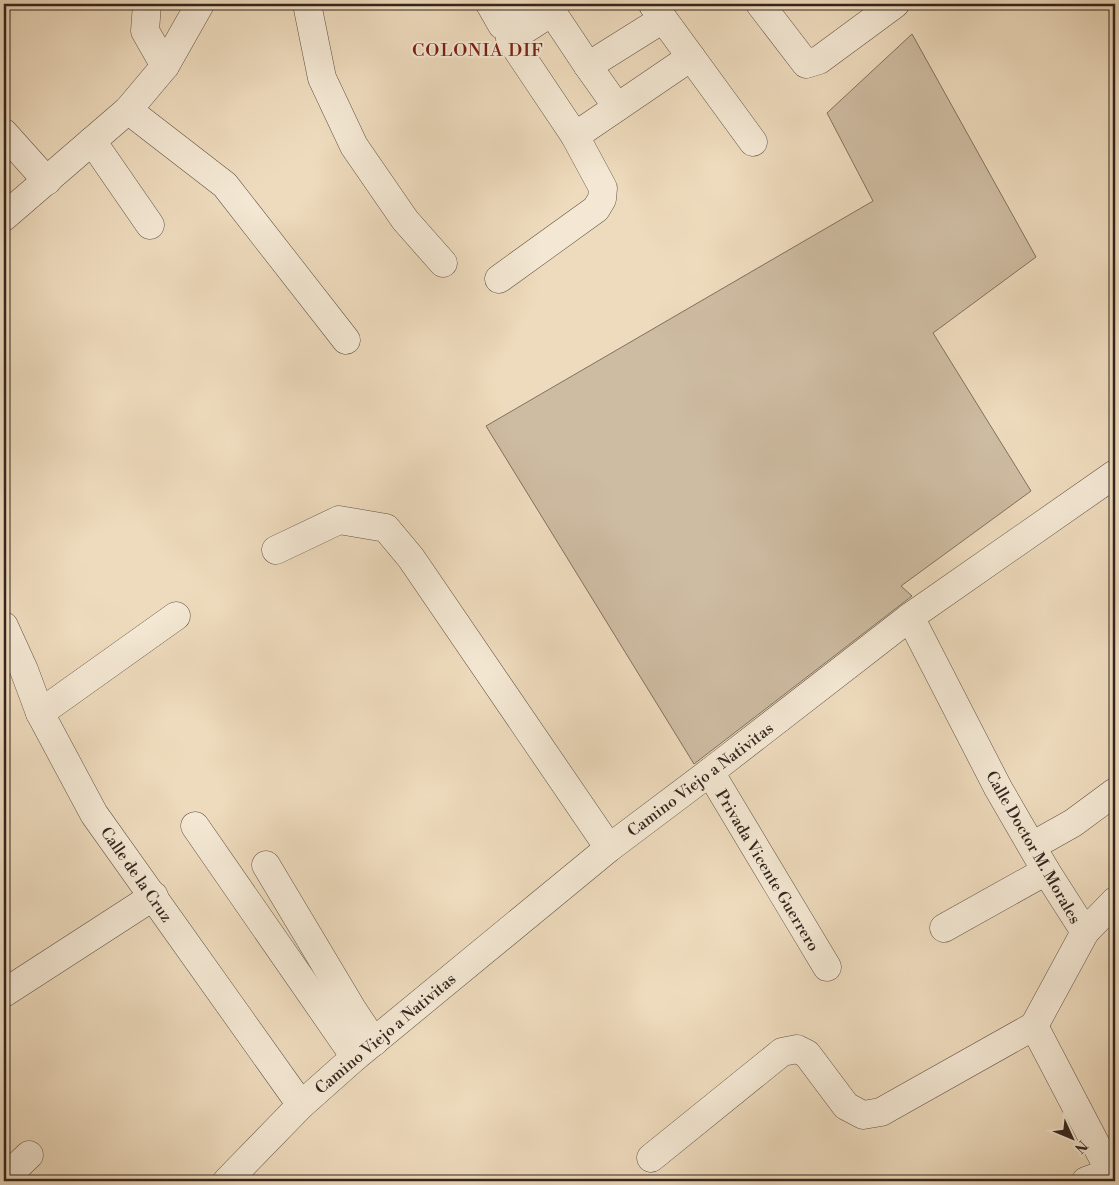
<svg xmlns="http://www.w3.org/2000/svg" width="1119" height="1185" font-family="'Libre Bodoni',serif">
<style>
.green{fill:#cebca2;stroke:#817060}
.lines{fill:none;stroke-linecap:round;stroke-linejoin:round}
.minor-casing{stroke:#625246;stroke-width:29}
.minor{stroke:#f4e8d4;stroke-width:28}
.labels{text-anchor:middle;stroke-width:4;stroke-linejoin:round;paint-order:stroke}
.street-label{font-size:16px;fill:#34251e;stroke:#f4e8d4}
.neighbourhood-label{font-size:18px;letter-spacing:1px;fill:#7a1f14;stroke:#f4e8d4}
</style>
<rect width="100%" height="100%" fill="#eedbbd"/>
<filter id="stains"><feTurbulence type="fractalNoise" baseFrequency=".004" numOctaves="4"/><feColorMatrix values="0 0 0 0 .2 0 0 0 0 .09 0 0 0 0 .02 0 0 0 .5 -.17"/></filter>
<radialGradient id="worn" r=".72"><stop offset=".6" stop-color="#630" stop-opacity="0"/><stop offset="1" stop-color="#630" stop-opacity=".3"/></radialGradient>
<polygon class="green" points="912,34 1036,257 933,333 1031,491 901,586 912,596 694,764 486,426 873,201 827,113"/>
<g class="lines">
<defs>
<g id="minor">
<polyline points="147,4 145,31 165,66"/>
<polyline points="307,4 322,78 354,146 405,220 443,263"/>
<polyline points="490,4 502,25 530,6"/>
<polyline points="760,4 806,64 819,60 895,4"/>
<polyline points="653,5 753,142"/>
<polyline points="588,66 617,107"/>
<polyline points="128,110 225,185 346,340"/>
<polyline points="4,133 47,181"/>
<polyline points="575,136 510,39 552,12 588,66 663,19"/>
<polyline points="92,141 150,225"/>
<polyline points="4,217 128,110 165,66 200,4"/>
<polyline points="499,279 596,209 602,199 603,188 575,136 691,57"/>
<polyline points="276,550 339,520 386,528 411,558 609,848"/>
<polyline points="910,617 998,788 1046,871 1085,932 1034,1026"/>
<polyline points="4,626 24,670 40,713 94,814 301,1105"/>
<polyline points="40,713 176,616"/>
<polyline points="710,772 827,967"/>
<polyline points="195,826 355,1057"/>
<polyline points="1032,846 1073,823 1115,792"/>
<polyline points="266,865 352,1009 374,1042"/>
<polyline points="944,928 1046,871"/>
<polyline points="1085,932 1115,901"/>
<polyline points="4,993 154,896"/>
<polyline points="1034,1026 1115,1181"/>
<polyline points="651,1158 782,1052 797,1049 807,1054 846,1106 863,1115 881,1112 1034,1026"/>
<polyline points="4,1179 29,1155"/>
<polyline points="227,1181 301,1105 355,1057 609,848 710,772 910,617 1115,474"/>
<polyline points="1086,1181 1111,1172"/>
</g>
</defs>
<use href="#minor" class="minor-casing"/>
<use href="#minor" class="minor"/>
</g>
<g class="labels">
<g class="street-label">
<text transform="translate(700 779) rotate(-37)" y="6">Camino Viejo a Nativitas</text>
<text transform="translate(1034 847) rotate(60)" y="6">Calle Doctor M. Morales</text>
<text transform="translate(768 870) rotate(59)" y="6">Privada Vicente Guerrero</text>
<text transform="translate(137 874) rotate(55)" y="6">Calle de la Cruz</text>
<text transform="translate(385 1033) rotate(-40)" y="6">Camino Viejo a Nativitas</text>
</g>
<g class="neighbourhood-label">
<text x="478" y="56">COLONIA DIF</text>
</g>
</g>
<rect width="1119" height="1185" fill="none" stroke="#eedbbd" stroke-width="20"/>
<rect x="5" y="5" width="1109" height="1175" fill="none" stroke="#34251e" stroke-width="2.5"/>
<rect x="10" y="10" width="1099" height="1165" fill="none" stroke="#34251e"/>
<g transform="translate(1072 1138) rotate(134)" stroke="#f4e8d4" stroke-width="4" paint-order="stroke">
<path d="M0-4L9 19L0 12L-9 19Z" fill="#34251e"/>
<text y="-8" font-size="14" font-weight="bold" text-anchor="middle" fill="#34251e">N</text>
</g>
<rect width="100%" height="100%" filter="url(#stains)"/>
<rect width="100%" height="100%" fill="url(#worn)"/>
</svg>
